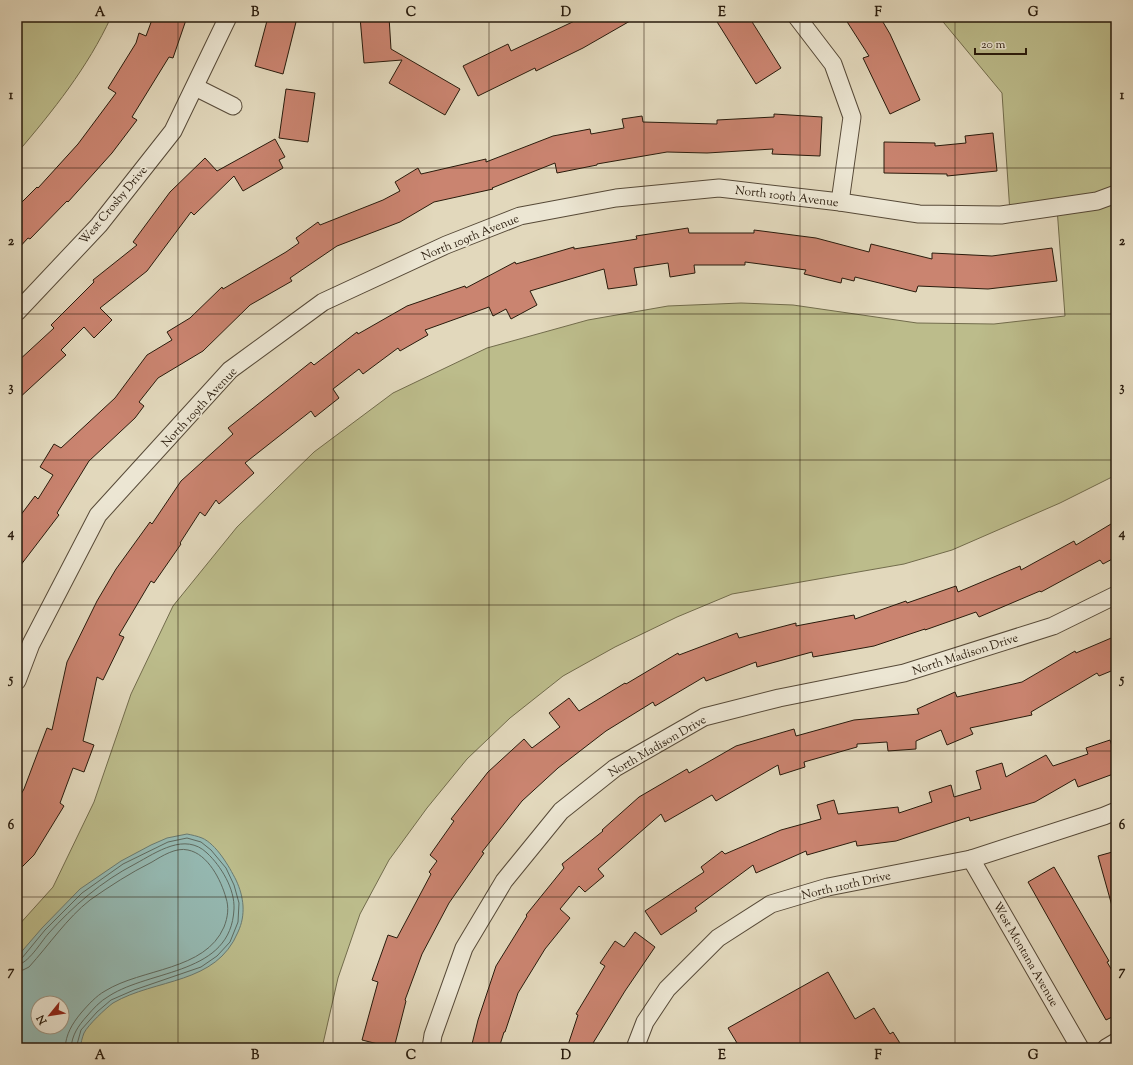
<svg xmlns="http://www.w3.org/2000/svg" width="1133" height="1065" font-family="'Sorts Mill Goudy',serif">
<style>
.green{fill:#bcbc8b;stroke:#726c4c;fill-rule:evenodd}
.water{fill:#95b9b2;stroke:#6a7a70;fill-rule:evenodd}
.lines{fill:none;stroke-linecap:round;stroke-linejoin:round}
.shore{stroke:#5f6a5f;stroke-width:1}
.building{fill:#ca8470;stroke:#291b0c}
.minor-casing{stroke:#574a38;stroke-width:19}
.minor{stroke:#ece6d3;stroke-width:17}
.grid{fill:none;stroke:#291b0c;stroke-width:1;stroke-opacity:0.55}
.labels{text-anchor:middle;stroke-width:3.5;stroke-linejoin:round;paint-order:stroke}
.street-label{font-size:12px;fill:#291b0c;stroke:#ece6d3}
.neatline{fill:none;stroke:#291b0c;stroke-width:1.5}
.grid-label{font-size:13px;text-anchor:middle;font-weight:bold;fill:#291b0c}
</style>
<rect width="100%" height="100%" fill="#e2d8bc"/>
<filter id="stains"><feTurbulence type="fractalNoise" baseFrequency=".005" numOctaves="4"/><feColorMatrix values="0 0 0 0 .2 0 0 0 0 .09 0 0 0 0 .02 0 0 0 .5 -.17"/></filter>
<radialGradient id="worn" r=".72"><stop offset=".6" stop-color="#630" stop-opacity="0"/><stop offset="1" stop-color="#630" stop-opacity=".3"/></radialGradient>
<g class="green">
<path d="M 17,17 L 111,17 C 88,67 53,111 17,153 Z"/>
<path d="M 939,17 L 1116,17 L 1116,475 L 1060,503 L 952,550 L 904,564 L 732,594 L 677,617 L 615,647 L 563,676 L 510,718 L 467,759 L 427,808 L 389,860 L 360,914 L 338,978 L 322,1048 L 17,1048 L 17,927 L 53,887 L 94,802 L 131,694 L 173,606 L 237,527 L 314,452 L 393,393 L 487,348 L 588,320 L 668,306 L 741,303 L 793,305 L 917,323 L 994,324 L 1065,316 L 1057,208 L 1010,213 L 1002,93 ZM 38,1003 L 62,1003 L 62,1027 L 38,1027 Z"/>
</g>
<path class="water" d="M 187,834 C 192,835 197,836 202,838 C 216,844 229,866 236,880 C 244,897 246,915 238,932 C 216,985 156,978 113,1003 C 106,1008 88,1025 84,1033 C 82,1038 81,1043 80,1048 L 17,1048 L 17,957 L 42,928 L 80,889 L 121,861 L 151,845 L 167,838 ZM 38,1003 L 62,1003 L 62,1027 L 38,1027 Z"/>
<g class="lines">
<g class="shore">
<polyline points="17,960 22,958 45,930 82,893 123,864 168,842 187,838 201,842 211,850 226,868 234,885 239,903 238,922 230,942 217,956 201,967 134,990 111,1000 97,1012 81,1030 76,1048"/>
<path d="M 17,965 C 28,964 41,942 48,934 C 73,906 102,881 135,864 C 157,852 185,832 207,853 C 221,866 235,889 234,909 C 231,975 151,969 109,996 C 100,1001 93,1009 87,1016 C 78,1026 72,1035 71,1048"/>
<path d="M 17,971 L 23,970 L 29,967 C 49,945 67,918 90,900 C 110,886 130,873 152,862 C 162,856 176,847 188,850 C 208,854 221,880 226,898 C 229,907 228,917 224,927 C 205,971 142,968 105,991 C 96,996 88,1005 81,1013 C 72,1024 66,1034 65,1048"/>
</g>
</g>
<g class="building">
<polygon points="153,17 187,17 173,58 169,57 132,117 137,120 112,153 68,202 67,201 30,239 28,238 17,250 17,207 37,187 38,188 78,144 116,93 108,88 136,43 139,33 146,36"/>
<polygon points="268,17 277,17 296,22 283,74 255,66"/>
<polygon points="360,17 389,17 391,49 460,89 445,115 389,83 402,60 364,63"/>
<polygon points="583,17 637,17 583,48 536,71 535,68 478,96 463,66 508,44 511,51"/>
<polygon points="714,17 749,17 781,68 756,84"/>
<polygon points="844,17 880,17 890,34 920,100 890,114 863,58 869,56"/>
<polygon points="286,89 315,93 308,142 279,138"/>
<polygon points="774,114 822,117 820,156 772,154 773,149 707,153 667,152 597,164 597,165 557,173 555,163 492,188 493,189 434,202 400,222 337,246 290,278 292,281 250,305 203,351 158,378 139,402 144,406 135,418 89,461 57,513 59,515 17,570 17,520 35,496 38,499 53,475 40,467 54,444 61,448 115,398 147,355 172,340 167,332 190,318 222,287 223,289 286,252 299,243 296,238 318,222 320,225 383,200 400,191 395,182 418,168 421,174 486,159 486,162 553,136 590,129 591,134 624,128 622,119 642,116 643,122 717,124 717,120 774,117"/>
<polygon points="993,133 997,171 947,176 947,174 884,173 884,142 935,143 935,146 966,143 965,136"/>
<polygon points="275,139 285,157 279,160 283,168 243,191 234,176 194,215 191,212 147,271 100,308 112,320 94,338 84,327 61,350 66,355 17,400 17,362 54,328 51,325 94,282 93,280 137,245 133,242 170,192 205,158 217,171"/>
<polygon points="688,228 689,233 754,233 754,230 816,238 869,252 871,244 932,259 932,253 992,256 1052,248 1057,281 988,289 918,286 916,292 855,277 854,281 842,278 841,283 804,274 806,270 745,262 745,265 694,265 695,273 670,277 668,263 634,268 637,285 608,289 604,269 530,291 537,305 511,319 506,309 493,316 489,307 425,330 428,335 400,351 398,348 363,374 359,369 333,389 339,398 315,417 311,411 245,463 254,473 219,504 216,500 205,516 200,512 180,543 181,544 154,583 151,581 119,635 124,637 103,680 97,677 83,741 94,745 84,772 73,768 60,803 64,806 34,855 17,872 17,801 24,789 47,728 52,730 67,662 97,601 116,569 150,522 152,524 181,481 233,434 228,428 311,362 314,365 357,332 358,334 407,306 465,286 466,288 515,262 516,264 574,247 574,249 637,239 636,236"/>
<polygon points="1116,521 1116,557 1103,564 1100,560 1041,592 1040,591 979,617 976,612 925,630 925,629 874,646 813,657 812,652 757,667 756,662 706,681 704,677 655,706 653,702 606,731 558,768 522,801 482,852 484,853 449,903 422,954 405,1000 406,1001 394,1048 362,1040 378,982 372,980 388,935 397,938 431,874 429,872 437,861 430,855 454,821 451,819 488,772 524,739 532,748 560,727 549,713 569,698 579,711 625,683 626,684 678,653 679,655 737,633 739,638 796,623 796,626 854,615 855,619 906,601 907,603 956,586 958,592 1020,566 1021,570 1074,541 1076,545"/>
<polygon points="1116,636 1116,669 1099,676 1097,673 1031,712 1032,715 970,728 973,734 947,745 941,730 916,741 916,749 888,751 887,742 857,744 857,747 804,762 805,767 780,775 778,765 716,801 712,795 665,822 661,814 598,869 604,876 585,892 579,886 560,909 570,918 545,949 518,993 505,1032 504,1032 499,1048 471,1048 478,1020 496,966 527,916 526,915 564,868 562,864 603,831 602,830 639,797 687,769 689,773 736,746 794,729 796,736 854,720 919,714 917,709 955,692 957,697 1022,682 1075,651 1076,653"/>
<polygon points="1110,740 1116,758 1116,773 1078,787 1075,779 1035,802 970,821 969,817 896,841 857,846 856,841 807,855 806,851 756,873 753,865 695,908 697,911 661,935 645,911 704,872 701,867 722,851 725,854 781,830 821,819 817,805 834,800 838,814 898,807 899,813 932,802 929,792 951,785 954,797 981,789 976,771 1002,763 1006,777 1046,755 1053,766 1088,754 1086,748"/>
<polygon points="1116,851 1116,905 1112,906 1098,856"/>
<polygon points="1054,867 1109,961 1107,962 1116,977 1116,1015 1106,1020 1028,882"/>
<polygon points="635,932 655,947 625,991 590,1048 567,1048 578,1015 576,1014 605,966 600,963 615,941 624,947"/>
<polygon points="828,972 855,1019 874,1008 890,1034 893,1032 903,1048 740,1048 728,1028"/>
</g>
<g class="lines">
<defs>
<g id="minor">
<polyline points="797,17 833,64 852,117 840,202"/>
<polyline points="195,87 233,106"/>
<polyline points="17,312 99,225 173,131 228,17"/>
<polyline points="17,681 31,644 98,515 230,370 323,302 446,245 520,216 616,198 719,188 840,202 919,214 1001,215 1097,201 1116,194"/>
<polyline points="971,859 1080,1048"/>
<polyline points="431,1048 433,1035 464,948 504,881 561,811 615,768 704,717 779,698 904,673 1053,626 1116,595"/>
<polyline points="635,1048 645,1022 667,989 718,938 771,904 828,887 971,859 1104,816 1116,811"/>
<polyline points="1106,1048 1116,1042"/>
</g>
</defs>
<use href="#minor" class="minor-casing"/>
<use href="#minor" class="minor"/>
</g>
<path class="grid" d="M 178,17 L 178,1048M 333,17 L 333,1048M 489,17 L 489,1048M 644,17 L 644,1048M 800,17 L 800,1048M 955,17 L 955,1048M 17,168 L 1116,168M 17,314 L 1116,314M 17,460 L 1116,460M 17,605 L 1116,605M 17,751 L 1116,751M 17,897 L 1116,897"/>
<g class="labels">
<g class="street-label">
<text transform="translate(787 196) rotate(7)" y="4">North 109th Avenue</text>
<text transform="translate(113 205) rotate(-50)" y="4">West Crosby Drive</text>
<text transform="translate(470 237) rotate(-22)" y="4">North 109th Avenue</text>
<text transform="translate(199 407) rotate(-47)" y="4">North 109th Avenue</text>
<text transform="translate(965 654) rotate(-18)" y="4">North Madison Drive</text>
<text transform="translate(657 746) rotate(-30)" y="4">North Madison Drive</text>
<text transform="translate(846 885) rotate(-13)" y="4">North 110th Drive</text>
<text transform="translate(1026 954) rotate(60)" y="4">West Montana Avenue</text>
</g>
</g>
<rect width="1133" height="1065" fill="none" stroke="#e2d8bc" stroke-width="44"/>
<g transform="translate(50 1015) rotate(240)"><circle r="19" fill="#ece6d3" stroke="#9e9583"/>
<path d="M0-3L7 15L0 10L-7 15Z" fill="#8f2418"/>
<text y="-6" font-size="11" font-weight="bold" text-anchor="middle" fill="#291b0c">N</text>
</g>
<path d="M975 48v6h51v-6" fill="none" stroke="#291b0c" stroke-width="2"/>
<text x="981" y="48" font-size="12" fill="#291b0c" stroke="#ece6d3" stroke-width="3" paint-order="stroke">20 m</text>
<rect x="22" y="22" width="1089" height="1021" class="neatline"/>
<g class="grid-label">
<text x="100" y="16">A</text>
<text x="255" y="16">B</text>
<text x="411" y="16">C</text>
<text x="566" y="16">D</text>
<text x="722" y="16">E</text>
<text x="878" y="16">F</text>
<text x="1033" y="16">G</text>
<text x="11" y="99">1</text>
<text x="1122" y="99">1</text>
<text x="11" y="245">2</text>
<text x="1122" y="245">2</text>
<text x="11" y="391">3</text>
<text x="1122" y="391">3</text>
<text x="11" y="537">4</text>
<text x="1122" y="537">4</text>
<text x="11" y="683">5</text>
<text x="1122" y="683">5</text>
<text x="11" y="829">6</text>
<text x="1122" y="829">6</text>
<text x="11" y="975">7</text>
<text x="1122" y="975">7</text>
<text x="100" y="1059">A</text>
<text x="255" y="1059">B</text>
<text x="411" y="1059">C</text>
<text x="566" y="1059">D</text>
<text x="722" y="1059">E</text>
<text x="878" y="1059">F</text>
<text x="1033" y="1059">G</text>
</g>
<rect width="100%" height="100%" filter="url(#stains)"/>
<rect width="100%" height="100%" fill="url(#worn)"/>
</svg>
